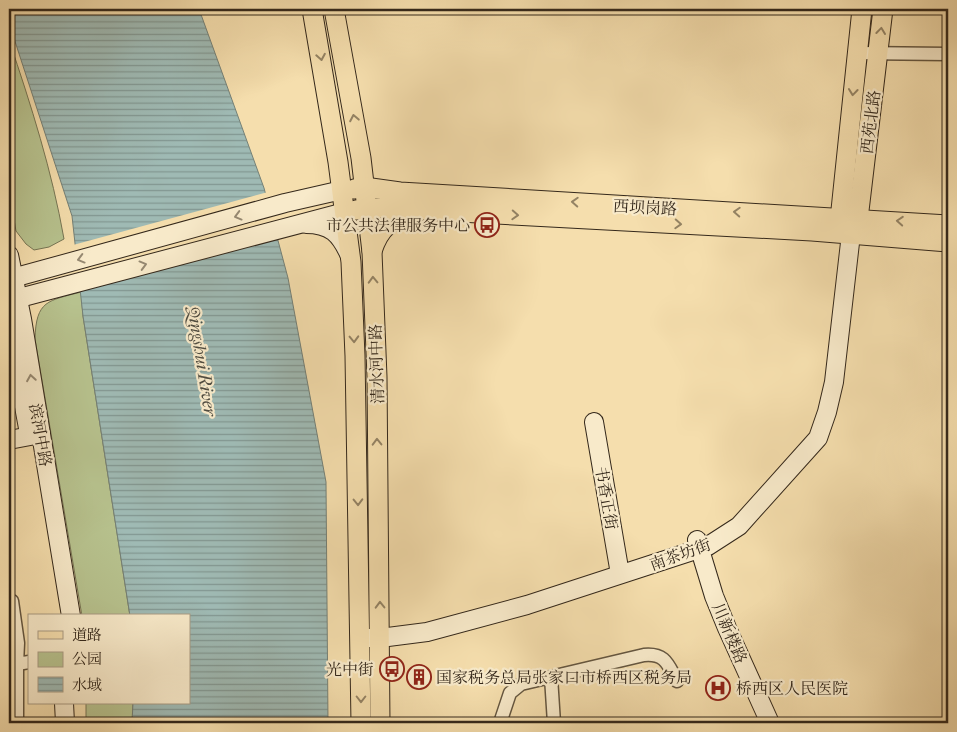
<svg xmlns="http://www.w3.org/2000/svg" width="957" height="732" font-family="'IM FELL French Canon','Noto Serif SC',serif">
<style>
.park{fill:#b7c28e;stroke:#767554}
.water{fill:url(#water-rules);stroke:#748077}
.pier{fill:#f5dead}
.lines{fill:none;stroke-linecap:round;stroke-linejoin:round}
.street-casing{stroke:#645640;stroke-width:15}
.secondary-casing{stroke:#34281b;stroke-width:20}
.primary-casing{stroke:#34281b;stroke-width:21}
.street{stroke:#f8eaca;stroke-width:12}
.secondary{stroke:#f8eaca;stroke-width:18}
.primary{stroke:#f5dead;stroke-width:19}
.oneway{stroke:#948364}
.oneway2{stroke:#968972}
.labels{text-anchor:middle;stroke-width:4.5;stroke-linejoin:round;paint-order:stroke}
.street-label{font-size:16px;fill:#34281b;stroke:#f8eaca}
.poi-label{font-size:16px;fill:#34281b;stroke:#f8eaca;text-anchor:end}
.water-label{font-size:18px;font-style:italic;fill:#4f4c41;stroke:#f8eaca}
</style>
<defs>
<pattern id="water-rules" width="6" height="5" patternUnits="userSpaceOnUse" patternTransform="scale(1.25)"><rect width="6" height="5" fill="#9fbab4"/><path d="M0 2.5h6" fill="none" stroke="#829792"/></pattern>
</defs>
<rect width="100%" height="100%" fill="#f5dead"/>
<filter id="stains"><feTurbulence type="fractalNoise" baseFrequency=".004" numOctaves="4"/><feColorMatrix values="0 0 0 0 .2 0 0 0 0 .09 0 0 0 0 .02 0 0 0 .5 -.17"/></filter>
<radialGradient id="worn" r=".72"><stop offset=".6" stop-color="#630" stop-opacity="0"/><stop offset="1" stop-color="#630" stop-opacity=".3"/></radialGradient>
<g class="park">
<path d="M 9,40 C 31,105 52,171 64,239 L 49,247 L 34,250 L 26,244 L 16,231 L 9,191 Z"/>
<path d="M 81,292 L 83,316 L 130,616 L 82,616 L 35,339 C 36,300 48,301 81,292 Z"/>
<polygon points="86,703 133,703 132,723 86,723"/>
</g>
<polygon class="water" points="9,9 199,9 264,188 288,278 326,482 328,723 132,723 133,703 189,703 189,616 130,616 83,316 72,216 9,23"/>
<polygon class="pier" points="268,192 280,239 78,292 73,245"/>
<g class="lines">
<defs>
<g id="street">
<polyline points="857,53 948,54"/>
<polyline points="12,601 18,643 17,664 29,662"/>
<polyline points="9,664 17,664 17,723"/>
<polyline points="551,677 554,723"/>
<path d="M 500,723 L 510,693 L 521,684 L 644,655 C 666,653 668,665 677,681"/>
</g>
<g id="secondary">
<path d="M 306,224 C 331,224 340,234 350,256"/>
<polyline points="9,255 22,319 71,616"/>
<polyline points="9,279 285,203 342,190"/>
<polyline points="9,297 27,296 345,212"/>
<polyline points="9,325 28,428"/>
<polyline points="594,422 620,574"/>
<polyline points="9,440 41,434"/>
<polyline points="697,540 714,596 727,628 770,723"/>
<polyline points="366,638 380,638 427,632 527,605 708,546 739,526 818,438 827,412 834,382 851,234"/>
<polyline points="64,703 65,723"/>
</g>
<g id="primary">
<polyline points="312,9 338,162 351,262 355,356 361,723"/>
<polyline points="334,9 361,158 372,252 377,377 380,723"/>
<polyline points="354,189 364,187 400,192 948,225"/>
<polyline points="356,210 377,208 422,210 812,231 948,242"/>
<polyline points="839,229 862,9"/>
<polyline points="852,230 858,219 883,9"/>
<path d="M 372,251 C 380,227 391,219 416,212"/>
</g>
</defs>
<use href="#street" class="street-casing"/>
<use href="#secondary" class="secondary-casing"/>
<use href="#primary" class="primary-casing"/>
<use href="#street" class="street"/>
<use href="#secondary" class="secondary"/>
<use href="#primary" class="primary"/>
</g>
<defs><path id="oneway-chevron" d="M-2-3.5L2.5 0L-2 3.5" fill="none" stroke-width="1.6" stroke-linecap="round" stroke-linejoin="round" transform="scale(1.25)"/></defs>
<g class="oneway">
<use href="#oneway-chevron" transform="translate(881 31) rotate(-83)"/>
<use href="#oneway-chevron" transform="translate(321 57) rotate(80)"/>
<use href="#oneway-chevron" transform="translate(853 92) rotate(96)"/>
<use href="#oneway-chevron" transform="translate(354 118) rotate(-101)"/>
<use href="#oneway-chevron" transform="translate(575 202) rotate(-177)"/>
<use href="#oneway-chevron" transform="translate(737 212) rotate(-177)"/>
<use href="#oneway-chevron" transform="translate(515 215) rotate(3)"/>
<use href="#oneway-chevron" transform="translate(900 221) rotate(-176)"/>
<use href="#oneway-chevron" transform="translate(678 224) rotate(3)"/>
<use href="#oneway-chevron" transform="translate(373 280) rotate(-92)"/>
<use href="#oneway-chevron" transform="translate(354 339) rotate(88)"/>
<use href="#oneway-chevron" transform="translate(377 442) rotate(-91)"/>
<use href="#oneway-chevron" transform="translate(358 502) rotate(89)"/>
<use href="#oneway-chevron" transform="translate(380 605) rotate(-91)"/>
<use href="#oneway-chevron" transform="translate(361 699) rotate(90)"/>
</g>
<g class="oneway2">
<use href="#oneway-chevron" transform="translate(238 216) rotate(165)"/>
<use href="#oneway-chevron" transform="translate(81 259) rotate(165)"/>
<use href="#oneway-chevron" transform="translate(143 265) rotate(-15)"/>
<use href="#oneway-chevron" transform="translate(31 378) rotate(-99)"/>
</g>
<defs>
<symbol id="bus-ring" viewBox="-11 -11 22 22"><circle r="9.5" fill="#f8eaca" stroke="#8f2418" stroke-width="1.5"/><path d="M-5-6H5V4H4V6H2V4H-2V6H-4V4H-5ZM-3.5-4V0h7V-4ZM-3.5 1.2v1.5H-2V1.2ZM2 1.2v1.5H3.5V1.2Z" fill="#8f2418"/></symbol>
<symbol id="building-ring" viewBox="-11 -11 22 22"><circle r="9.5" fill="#f8eaca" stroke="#8f2418" stroke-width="1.5"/><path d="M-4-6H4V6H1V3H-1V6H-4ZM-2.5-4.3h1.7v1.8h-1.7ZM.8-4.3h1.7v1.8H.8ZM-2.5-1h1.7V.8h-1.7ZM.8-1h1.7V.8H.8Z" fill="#8f2418"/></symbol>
<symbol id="hospital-ring" viewBox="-11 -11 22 22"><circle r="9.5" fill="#f8eaca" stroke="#8f2418" stroke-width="1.5"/><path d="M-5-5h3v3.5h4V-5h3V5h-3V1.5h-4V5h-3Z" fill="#8f2418"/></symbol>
</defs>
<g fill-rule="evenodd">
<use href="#bus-ring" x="473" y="211" width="28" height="28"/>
<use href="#bus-ring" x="378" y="655" width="28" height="28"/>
<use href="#building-ring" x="405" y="663" width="28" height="28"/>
<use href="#hospital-ring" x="704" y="674" width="28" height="28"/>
</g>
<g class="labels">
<g class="street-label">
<text transform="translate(870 122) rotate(-83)" y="6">西苑北路</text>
<text transform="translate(645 207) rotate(3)" y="6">西坝岗路</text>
<text transform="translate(376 364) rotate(-92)" y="6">清水河中路</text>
<text transform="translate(41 435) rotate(80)" y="6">滨河中路</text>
<text transform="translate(607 498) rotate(80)" y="6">书香正街</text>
<text transform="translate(680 554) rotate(-20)" y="6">南茶坊街</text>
<text transform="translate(730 633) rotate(67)" y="6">川新楼路</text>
</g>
<g class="poi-label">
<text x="470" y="231">市公共法律服务中心</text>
<text x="374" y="675">光中街</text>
<text x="436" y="683" text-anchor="start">国家税务总局张家口市桥西区税务局</text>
<text x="736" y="694" text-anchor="start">桥西区人民医院</text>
</g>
<g class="water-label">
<text transform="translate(202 361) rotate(81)" y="6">Qingshui River</text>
</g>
</g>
<rect width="957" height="732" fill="none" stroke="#f5dead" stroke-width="30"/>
<rect x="10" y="10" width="937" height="712" fill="none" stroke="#34281b" stroke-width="2.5"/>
<rect x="15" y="15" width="927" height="702" fill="none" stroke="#34281b"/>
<rect x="28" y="614" width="162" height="90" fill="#f8eaca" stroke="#aa9c84"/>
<rect x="38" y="631" width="25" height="8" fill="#f5dead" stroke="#aa9c84"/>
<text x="72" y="640" font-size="15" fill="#34281b">道路</text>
<rect x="38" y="652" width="25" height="15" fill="#b7c28e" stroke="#aa9c84"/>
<text x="72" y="664" font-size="15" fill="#34281b">公园</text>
<rect x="38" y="677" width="25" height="15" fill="url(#water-rules)" stroke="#aa9c84"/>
<text x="72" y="690" font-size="15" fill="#34281b">水域</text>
<rect width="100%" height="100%" filter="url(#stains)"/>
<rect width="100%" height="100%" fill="url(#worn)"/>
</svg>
